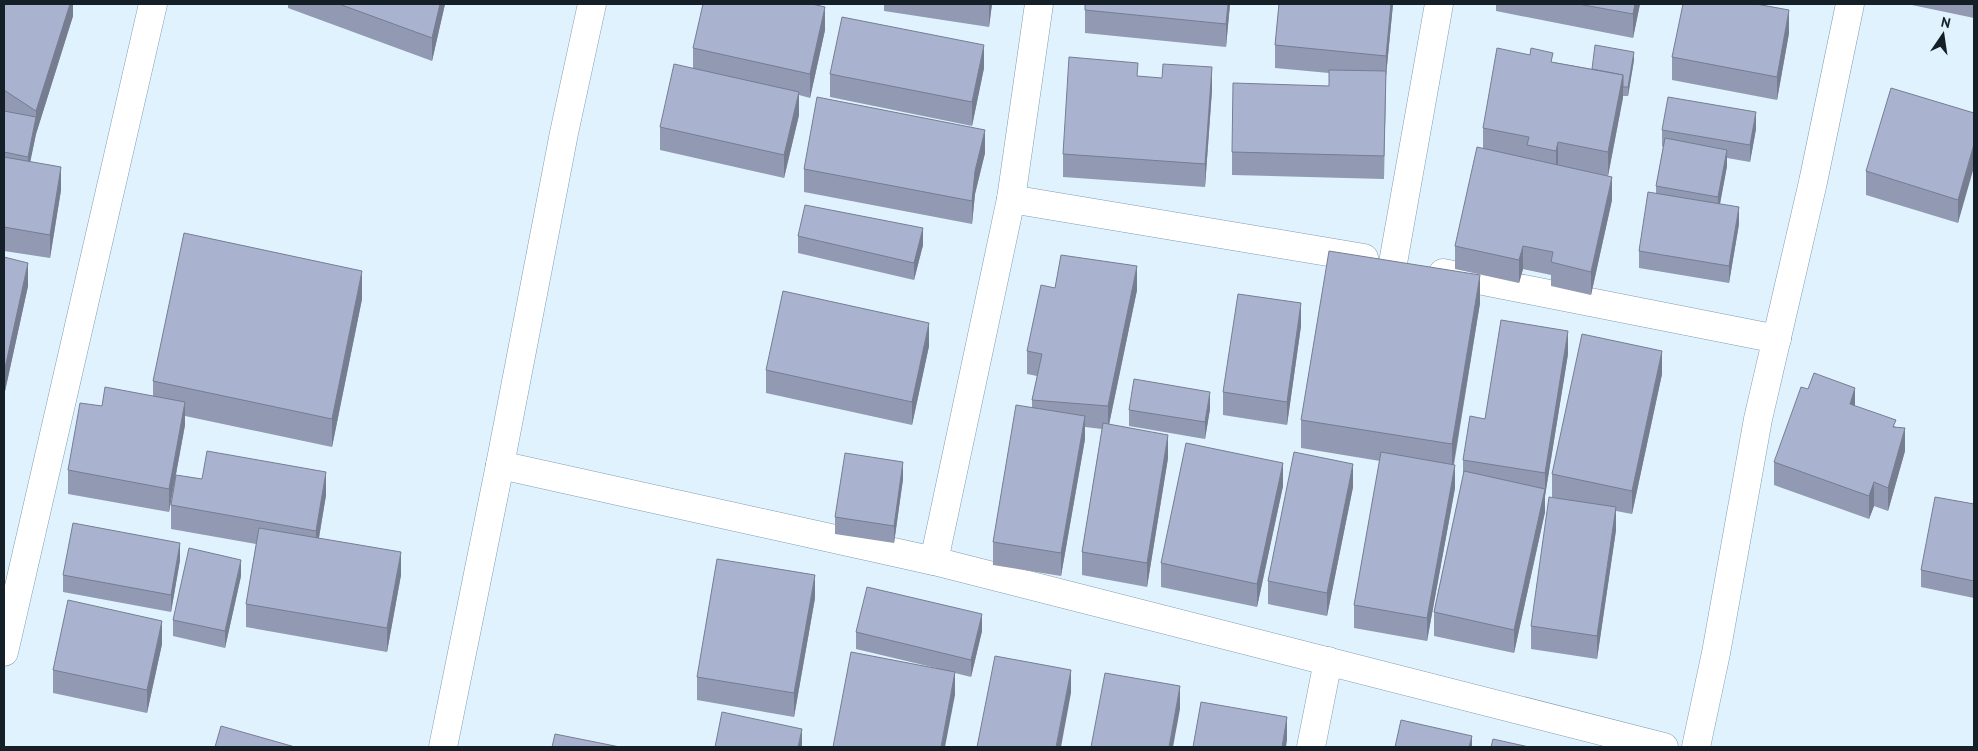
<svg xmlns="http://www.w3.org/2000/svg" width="1978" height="751" font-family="'PT Sans',sans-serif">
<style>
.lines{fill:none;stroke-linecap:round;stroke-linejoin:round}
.minor-casing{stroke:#809baf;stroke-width:29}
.minor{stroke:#fff;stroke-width:28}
.wall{fill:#919ab2}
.shaded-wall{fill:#767d91}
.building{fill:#a9b3cf;stroke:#767d91}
</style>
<rect width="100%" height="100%" fill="#e1f2ff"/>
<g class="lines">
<defs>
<g id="minor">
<polyline points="1011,199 1364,258"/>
<polyline points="1393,263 1439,4"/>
<polyline points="1443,273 1777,339"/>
<polyline points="500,465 934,561 1664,747"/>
<polyline points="934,561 1011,199 1039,4"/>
<polyline points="4,652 153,4"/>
<polyline points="443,747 500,465 564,133 592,4"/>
<polyline points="1311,747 1328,661"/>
<polyline points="1696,747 1716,653 1758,419 1813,182 1850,4"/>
</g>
</defs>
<use href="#minor" class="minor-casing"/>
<use href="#minor" class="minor"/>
</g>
<g class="wall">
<polygon points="4,4 73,4 73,16 36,134 30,161 61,190 50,258 4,251"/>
<polygon points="288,4 445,4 432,61 288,8"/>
<polygon points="884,4 992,4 989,27 884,11"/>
<polygon points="1230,4 1226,47 1085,33 1085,10"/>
<polygon points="1279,4 1393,4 1386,76 1384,179 1232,175 1232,152 1329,86 1329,73 1275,68 1275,45"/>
<polygon points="1496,4 1640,4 1633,38 1496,11"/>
<polygon points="1907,4 1974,4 1974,18"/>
<polygon points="825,30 810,98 799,95 799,115 784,178 660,150 660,127 693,68 693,48"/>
<polygon points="1789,33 1777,100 1672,80 1672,57"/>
<polygon points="1634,60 1628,96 1623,96 1608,176 1583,171 1612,200 1591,295 1551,286 1551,275 1523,269 1519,283 1455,269 1455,246 1483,148 1483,128 1553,62 1592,69"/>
<polygon points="984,68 972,126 830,97 830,74"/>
<polygon points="1138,76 1212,90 1205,187 1063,177 1063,154"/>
<polygon points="1974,113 1958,223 1866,195 1866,171"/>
<polygon points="1756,129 1750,162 1727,158 1727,166 1720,204 1739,224 1729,283 1639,268 1639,251 1656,193 1656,186 1663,147 1662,146 1662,130"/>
<polygon points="985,153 975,194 972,224 804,192 804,169"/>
<polygon points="798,236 923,245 914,280 798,253"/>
<polygon points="4,257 28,286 5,391 4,391"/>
<polygon points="1055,288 1137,290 1109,425 1168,458 1147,587 1082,575 1082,552 1102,429 1085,427 1085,439 1061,576 993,565 993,542 1032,407 1032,400 1037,376 1027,374 1027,351"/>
<polygon points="362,299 332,447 185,416 185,425 169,512 68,494 68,470 102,406 153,396 153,381"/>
<polygon points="1480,303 1454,465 1455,488 1427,641 1354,628 1354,605 1380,461 1301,448 1301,420"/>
<polygon points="1301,326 1287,425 1223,415 1223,392"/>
<polygon points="929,346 912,425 766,393 766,370"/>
<polygon points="1568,354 1545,496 1545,512 1514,653 1434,636 1434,612 1463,477 1463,460 1485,419"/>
<polygon points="1662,374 1632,514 1616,511 1616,530 1597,659 1531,649 1531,626 1565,500 1552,497 1552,474"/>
<polygon points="1855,406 1896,427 1905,451 1888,511 1874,506 1869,519 1774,485 1774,462"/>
<polygon points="1210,409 1205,439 1129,426 1129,410"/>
<polygon points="202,479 326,495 319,538 401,575 387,652 246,627 246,604 256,544 171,529 171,505"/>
<polygon points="903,479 894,543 835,534 835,517"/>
<polygon points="1283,486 1257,607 1161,587 1161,563"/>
<polygon points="1353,487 1327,616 1268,604 1268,581"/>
<polygon points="1974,504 1974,598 1921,587 1921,570"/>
<polygon points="180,560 171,612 63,592 63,575"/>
<polygon points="241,576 225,648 173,636 173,620"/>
<polygon points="815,598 794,717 697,700 697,677"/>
<polygon points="982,631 971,677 955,673 955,695 936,668 856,649 856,632"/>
<polygon points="162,644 147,713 53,693 53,670"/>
</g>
<g class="shaded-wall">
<polygon points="70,4 73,4 73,16 36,134 28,173 28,157 36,117 36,111"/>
<polygon points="440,4 445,4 432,61 432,38"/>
<polygon points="989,4 992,4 989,27"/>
<polygon points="1228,4 1230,4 1226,47 1226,24"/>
<polygon points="1391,4 1393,4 1386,76 1384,179 1386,56"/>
<polygon points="1635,4 1640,4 1633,38 1633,14"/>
<polygon points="825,7 825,30 810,98 810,74"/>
<polygon points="1789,10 1789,33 1777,100 1777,77"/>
<polygon points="984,45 984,68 972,126 972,102"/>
<polygon points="1634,52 1634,60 1628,96 1628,87"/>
<polygon points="1212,67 1212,90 1205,187 1205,164"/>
<polygon points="1623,75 1623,98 1608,176 1608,152"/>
<polygon points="799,92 799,115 784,178 784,155"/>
<polygon points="1756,112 1756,129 1750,162 1750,145"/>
<polygon points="985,130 985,153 975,194 972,224 972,201 975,171"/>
<polygon points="1558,142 1558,166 1556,174 1556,151"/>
<polygon points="1974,144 1974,167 1958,223 1958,200"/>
<polygon points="1727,150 1727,166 1718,214 1718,197"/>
<polygon points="61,167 61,190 50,258 50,235"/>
<polygon points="1612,177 1612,200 1591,295 1591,272"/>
<polygon points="1739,207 1739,224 1729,283 1729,266"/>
<polygon points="923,228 923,245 914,280 914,263"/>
<polygon points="1523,246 1523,269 1519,283 1519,260"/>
<polygon points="28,263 28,286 5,391 5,368"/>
<polygon points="1137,266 1137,290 1108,429 1108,406"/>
<polygon points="362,271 362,299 332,447 332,419"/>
<polygon points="1480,275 1480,303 1452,473 1452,444"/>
<polygon points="1301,303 1301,326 1287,425 1287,402"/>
<polygon points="929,323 929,346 912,425 912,402"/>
<polygon points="1568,331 1568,354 1545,496 1545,473"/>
<polygon points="1662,351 1662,374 1632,514 1632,491"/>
<polygon points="1855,388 1855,411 1850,404"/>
<polygon points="1210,392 1210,409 1205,439 1205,422"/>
<polygon points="185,402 185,425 169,512 169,489"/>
<polygon points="1085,416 1085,439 1061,576 1061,553"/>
<polygon points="1905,428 1905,451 1888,511 1888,488"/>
<polygon points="1168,435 1168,458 1147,587 1147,563"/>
<polygon points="903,462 903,479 894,543 894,526"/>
<polygon points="1283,463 1283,486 1257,607 1257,584"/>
<polygon points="1353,464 1353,487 1327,616 1327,593"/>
<polygon points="1455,465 1455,488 1427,641 1427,618"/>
<polygon points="326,472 326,495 316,555 316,531"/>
<polygon points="1874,482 1874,506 1869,519 1869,496"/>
<polygon points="1545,489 1545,512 1514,653 1514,630"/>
<polygon points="1616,507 1616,530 1597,659 1597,636"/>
<polygon points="180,543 180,560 171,612 171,595"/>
<polygon points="401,552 401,575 387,652 387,628"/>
<polygon points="241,560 241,576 225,648 225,631"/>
<polygon points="815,575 815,598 794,717 794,693"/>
<polygon points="982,614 982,631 971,677 971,660"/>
<polygon points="162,621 162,644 147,713 147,690"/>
<polygon points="1071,670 1071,693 1061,747 1056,747"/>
<polygon points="955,672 955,695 945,747 941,747"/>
<polygon points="1180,686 1180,709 1173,747 1169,747"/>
<polygon points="1287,717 1287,740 1286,747 1282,747"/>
<polygon points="802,729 802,747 798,747"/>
<polygon points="1472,736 1472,747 1469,747"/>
</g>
<g class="building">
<polygon points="4,4 70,4 36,111 4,90"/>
<polygon points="339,4 440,4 432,38"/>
<polygon points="703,4 812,4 825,7 810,74 693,48"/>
<polygon points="1085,4 1228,4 1226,24 1085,10"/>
<polygon points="1279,4 1391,4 1386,56 1275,45"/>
<polygon points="1578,4 1635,4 1633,14"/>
<polygon points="1683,4 1756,4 1789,10 1777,77 1672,57"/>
<polygon points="842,17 984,45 972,102 830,74"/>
<polygon points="1595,45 1634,52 1628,87 1623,87 1623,75 1592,69"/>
<polygon points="1497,48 1530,55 1531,48 1553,53 1551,62 1623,75 1608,152 1558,142 1556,151 1527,145 1529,137 1483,128"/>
<polygon points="1069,57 1138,63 1137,76 1162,78 1163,64 1212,67 1205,164 1063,154"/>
<polygon points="674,64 799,92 784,155 660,127"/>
<polygon points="1329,70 1386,71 1384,156 1232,152 1233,83 1329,86"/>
<polygon points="1891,88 1974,113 1974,144 1958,200 1866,171"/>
<polygon points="817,97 985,130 975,171 972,201 804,169"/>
<polygon points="1668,97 1756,112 1750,145 1662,130"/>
<polygon points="4,111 36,117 28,157 4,152"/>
<polygon points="1665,138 1727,150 1718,197 1656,186"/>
<polygon points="1477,147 1612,177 1591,272 1551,262 1553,252 1523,246 1519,260 1455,246"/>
<polygon points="4,157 61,167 50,235 4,227"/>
<polygon points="1648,192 1739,207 1729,266 1639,251"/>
<polygon points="805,205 923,228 914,263 798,236"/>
<polygon points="184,233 362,271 332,419 153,381"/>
<polygon points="1329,251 1480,275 1452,444 1301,420"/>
<polygon points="1061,255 1137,266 1108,406 1032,400 1042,354 1027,351 1041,285 1055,288"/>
<polygon points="4,257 28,263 5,368 4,368"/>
<polygon points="783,291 929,323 912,402 766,370"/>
<polygon points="1238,294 1301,303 1287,402 1223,392"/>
<polygon points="1501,320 1568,331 1545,473 1463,460 1470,416 1485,419"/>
<polygon points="1582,334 1662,351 1632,491 1552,474"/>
<polygon points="1814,373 1855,388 1850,404 1896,420 1893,427 1905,428 1888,488 1874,482 1869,496 1774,462 1801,387 1808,389"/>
<polygon points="1134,379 1210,392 1205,422 1129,410"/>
<polygon points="105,387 185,402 169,489 68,470 80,403 102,406"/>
<polygon points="1016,405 1085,416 1061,553 993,542"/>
<polygon points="1103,423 1168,435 1147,563 1082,552"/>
<polygon points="1186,443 1283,463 1257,584 1161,563"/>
<polygon points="207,451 326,472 316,531 171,505 176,475 202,479"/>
<polygon points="1294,452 1353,464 1327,593 1268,581"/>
<polygon points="1381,452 1455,465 1427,618 1354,605"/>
<polygon points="845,453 903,462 894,526 835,517"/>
<polygon points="1464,471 1545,489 1514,630 1434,612"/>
<polygon points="1549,497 1616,507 1597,636 1531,626"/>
<polygon points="1935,497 1974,504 1974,581 1921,570"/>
<polygon points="73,523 180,543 171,595 63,575"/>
<polygon points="259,528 401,552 387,628 246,604"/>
<polygon points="189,548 241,560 225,631 173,620"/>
<polygon points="717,559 815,575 794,693 697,677"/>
<polygon points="867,587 982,614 971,660 856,632"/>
<polygon points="68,600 162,621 147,690 53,670"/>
<polygon points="851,652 955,672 941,747 833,747"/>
<polygon points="995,656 1071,670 1056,747 977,747"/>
<polygon points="1105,673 1180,686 1169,747 1091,747"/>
<polygon points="1201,702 1287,717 1282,747 1193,747"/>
<polygon points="722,712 802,729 798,747 715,747"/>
<polygon points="1401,720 1472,736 1469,747 1395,747"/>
<polygon points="221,726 295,747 215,747"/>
<polygon points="555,734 620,747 552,747"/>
<polygon points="1493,739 1529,747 1491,747"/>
</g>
<rect width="1978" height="751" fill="none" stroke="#151f27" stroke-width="10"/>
<g transform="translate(1943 35) rotate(13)" stroke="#e1f2ff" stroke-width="4" paint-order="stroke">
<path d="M0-4L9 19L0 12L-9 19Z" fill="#151f27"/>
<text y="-8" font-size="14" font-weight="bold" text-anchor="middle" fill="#151f27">N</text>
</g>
</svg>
